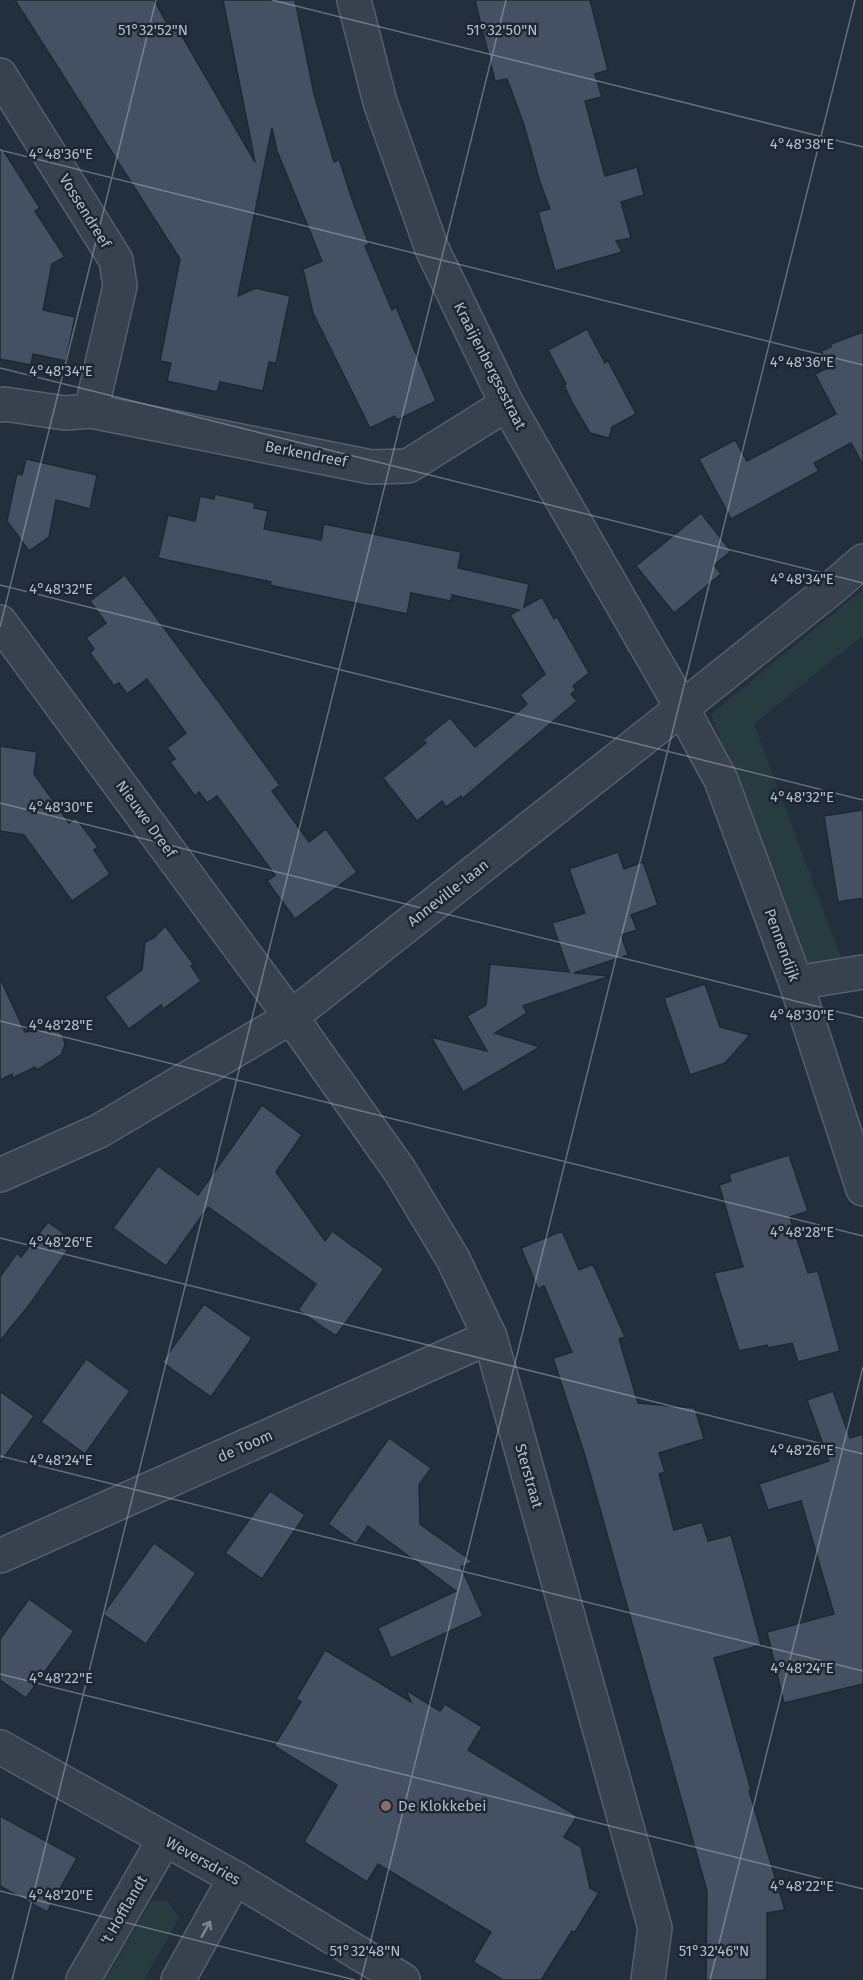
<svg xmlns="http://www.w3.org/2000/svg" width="863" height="1980" font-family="'Fira Sans',sans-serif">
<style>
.green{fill:#263c3f}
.building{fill:#455162;stroke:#1f2835;stroke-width:1.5}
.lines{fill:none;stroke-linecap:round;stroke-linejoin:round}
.minor-casing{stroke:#565f6c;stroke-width:36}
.minor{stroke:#38414e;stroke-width:33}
.oneway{stroke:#7c8592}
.ticks{fill:none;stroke:#b4bcc9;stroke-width:1.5;stroke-opacity:0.45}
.education-dot{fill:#8d6e63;stroke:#1d2633;stroke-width:2}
.labels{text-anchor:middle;stroke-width:5;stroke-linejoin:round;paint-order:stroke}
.street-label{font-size:15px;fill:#b4bcc9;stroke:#1d2633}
.poi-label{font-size:15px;fill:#b4bcc9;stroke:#1d2633;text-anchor:start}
.ticks-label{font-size:15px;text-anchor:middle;fill:#b4bcc9;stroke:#1d2633;stroke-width:5;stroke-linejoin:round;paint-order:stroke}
</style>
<rect width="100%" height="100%" fill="#242f3e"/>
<g class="green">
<polygon points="863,589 863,635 754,724 843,963 802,967 711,714"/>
<polygon points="151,1901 168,1901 179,1918 144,1980 105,1980"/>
</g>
<g class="building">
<polygon points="15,0 154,0 168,25 174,22 255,162 223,0 295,0 314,94 334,162 339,159 354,205 369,244 365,246 392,310 396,307 436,401 397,420 395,416 370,428 313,313 303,269 322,261 277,151 272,128 238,296 256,288 290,296 276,363 269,362 263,391 220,382 217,392 167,381 171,363 160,361 180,259"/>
<polygon points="475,0 590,0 608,70 595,74 602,97 585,101 605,176 637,167 644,195 621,202 631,238 616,241 622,252 555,271 538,212 550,209 540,182 524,125 507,79 495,81"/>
<polygon points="0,145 40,208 35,211 65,257 52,264 43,310 75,317 66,361 33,354 31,365 0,359"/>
<polygon points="587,329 605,363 608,361 636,414 612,427 609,438 590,433 573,404 564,385 566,384 548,350"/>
<polygon points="863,332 863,465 851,443 814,463 819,471 731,519 699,459 735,440 747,461 836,414 815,374 830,367 821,351 831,347 831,344"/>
<polygon points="26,459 97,475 90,509 56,500 49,537 29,551 7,521 17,473 22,475"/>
<polygon points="215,494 255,503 254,508 268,511 264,529 321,540 324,524 461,552 458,568 529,584 524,607 542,597 554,619 557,617 589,673 573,686 576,690 571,694 577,701 462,799 461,796 446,807 442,801 417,821 383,778 426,743 423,740 450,718 475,747 527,704 520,695 545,674 510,615 519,610 452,595 451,601 411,593 407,614 269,585 271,582 158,558 168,515 195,521 200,496 214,499"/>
<polygon points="701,513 731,551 714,565 721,574 674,613 636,566"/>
<polygon points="125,575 280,785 272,791 309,842 326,829 357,872 295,919 267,881 275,875 217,796 207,803 199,792 195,796 170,762 175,759 167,748 186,733 147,679 127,694 119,683 114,686 90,653 94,649 86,638 106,623 90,601"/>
<polygon points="0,746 37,752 34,774 69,823 76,818 98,847 94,850 110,874 72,901 24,835 0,831"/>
<polygon points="863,810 863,898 838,902 824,816"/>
<polygon points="618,852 624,869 643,862 658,905 631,915 637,930 621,935 628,955 574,973 610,976 523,1006 527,1013 495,1033 540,1047 463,1092 431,1037 487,1051 467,1016 486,1005 490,964 569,972 552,923 585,913 569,869"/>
<polygon points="165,926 194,965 191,966 201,981 163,1009 161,1005 129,1029 105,997 142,970 145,942 154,938"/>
<polygon points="0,978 25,1032 51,1029 58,1030 63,1036 65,1045 61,1055 37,1070 35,1067 13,1078 12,1074 0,1080"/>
<polygon points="705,984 720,1027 750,1035 725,1063 690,1075 664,998"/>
<polygon points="262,1105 302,1135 276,1172 325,1241 332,1231 384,1269 336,1336 298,1310 316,1284 208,1207 166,1266 113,1228 158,1166 198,1195"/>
<polygon points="789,1155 808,1211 790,1217 808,1273 818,1271 840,1351 798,1362 792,1343 768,1348 767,1345 739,1351 714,1273 743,1267 719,1185 731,1181 729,1174"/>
<polygon points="48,1222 74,1241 30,1304 0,1341 0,1277 17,1253 21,1257"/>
<polygon points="562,1231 579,1270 593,1264 625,1337 619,1339 638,1403 695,1408 704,1439 659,1453 665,1472 659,1474 674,1530 702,1522 708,1541 731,1535 744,1581 761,1645 714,1658 751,1790 749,1791 785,1910 767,1913 767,1980 706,1980 707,1891 586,1459 553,1358 572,1352 544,1286 538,1289 521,1248"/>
<polygon points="204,1304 252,1338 211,1397 162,1362"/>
<polygon points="86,1359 130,1391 85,1454 41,1422"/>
<polygon points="0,1391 34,1416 0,1463"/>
<polygon points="833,1391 850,1438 863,1434 863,1684 784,1703 767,1632 834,1614 801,1501 768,1510 759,1484 829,1461 807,1400"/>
<polygon points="389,1438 431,1468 419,1485 420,1524 473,1562 461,1567 483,1616 391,1658 378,1628 456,1591 368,1526 356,1544 328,1524"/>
<polygon points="270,1491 305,1515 262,1579 225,1553"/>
<polygon points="154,1543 196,1573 146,1644 103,1614"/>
<polygon points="29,1599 74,1631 26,1698 0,1680 0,1639"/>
<polygon points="325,1650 411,1702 406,1690 440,1711 445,1704 482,1727 468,1750 577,1816 564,1837 581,1847 590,1888 599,1893 575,1932 572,1931 541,1980 503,1980 473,1962 491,1932 378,1864 367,1882 304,1842 337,1785 274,1746 301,1702 296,1699"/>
<polygon points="0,1816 77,1858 47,1912 0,1886"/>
</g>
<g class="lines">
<defs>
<g id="minor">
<polyline points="354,0 380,102 432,249 507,404 682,708 721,780 796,983 863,1189"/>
<polyline points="0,75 116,260 120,286 91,411"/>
<polyline points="0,405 4,404 65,413 91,411 371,467 408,466 507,404"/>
<polyline points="0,622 291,1017 400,1171 453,1259 490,1337 655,1928 648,1980"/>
<polyline points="796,983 863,972"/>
<polyline points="0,1175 99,1131 291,1017 682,708 832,588 863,561"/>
<polyline points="0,1556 490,1337"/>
<polyline points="0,1747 235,1878 403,1980"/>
<polyline points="83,1980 164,1840"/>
<polyline points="178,1980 235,1878"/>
</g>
</defs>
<use href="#minor" class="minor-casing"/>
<use href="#minor" class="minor"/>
</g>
<defs><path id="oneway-shaft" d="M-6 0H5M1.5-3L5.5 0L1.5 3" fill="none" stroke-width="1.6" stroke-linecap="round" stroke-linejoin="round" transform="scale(1.5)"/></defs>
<use class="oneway" href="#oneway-shaft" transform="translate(206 1929) rotate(-61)"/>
<path class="ticks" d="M 272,0 L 863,147M 0,150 L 863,365M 0,368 L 863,583M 0,585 L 863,800M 0,627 L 156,0M 0,803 L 863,1018M 0,1021 L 863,1236M 0,1238 L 863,1454M 0,1456 L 863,1671M 0,1674 L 863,1889M 0,1891 L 355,1980M 12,1980 L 506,0M 361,1980 L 855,0M 710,1980 L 863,1367"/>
<circle class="education-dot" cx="386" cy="1806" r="6"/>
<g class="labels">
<g class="street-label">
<text transform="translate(85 211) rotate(58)" y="5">Vossendreef</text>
<text transform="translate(490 366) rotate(63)" y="5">Kraaijenbergsestraat</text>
<text transform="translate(306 454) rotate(11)" y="5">Berkendreef</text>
<text transform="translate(146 819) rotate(54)" y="5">Nieuwe Dreef</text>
<text transform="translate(448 893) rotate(-38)" y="5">Anneville-laan</text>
<text transform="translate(782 945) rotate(70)" y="5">Pennendijk</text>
<text transform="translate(245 1446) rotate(-24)" y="5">de Toom</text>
<text transform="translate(529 1476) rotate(74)" y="5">Sterstraat</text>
<text transform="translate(203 1861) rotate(29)" y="5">Weversdries</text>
<text transform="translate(124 1910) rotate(-60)" y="5">'t Hofflandt</text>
</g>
<g class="poi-label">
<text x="398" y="1811">De Klokkebei</text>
</g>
</g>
<g class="ticks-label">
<text x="153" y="35">51°32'52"N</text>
<text x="502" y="35">51°32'50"N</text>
<text x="802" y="149">4°48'38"E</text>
<text x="61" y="159">4°48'36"E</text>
<text x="802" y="367">4°48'36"E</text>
<text x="61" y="376">4°48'34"E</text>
<text x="802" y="584">4°48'34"E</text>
<text x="61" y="594">4°48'32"E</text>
<text x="802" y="802">4°48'32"E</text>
<text x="61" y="812">4°48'30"E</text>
<text x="802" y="1020">4°48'30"E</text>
<text x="61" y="1030">4°48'28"E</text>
<text x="802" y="1237">4°48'28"E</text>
<text x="61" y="1247">4°48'26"E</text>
<text x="802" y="1455">4°48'26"E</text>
<text x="61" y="1465">4°48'24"E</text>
<text x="802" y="1673">4°48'24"E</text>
<text x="61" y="1683">4°48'22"E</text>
<text x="802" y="1891">4°48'22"E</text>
<text x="61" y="1900">4°48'20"E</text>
<text x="365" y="1956">51°32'48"N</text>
<text x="714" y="1956">51°32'46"N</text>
</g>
</svg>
